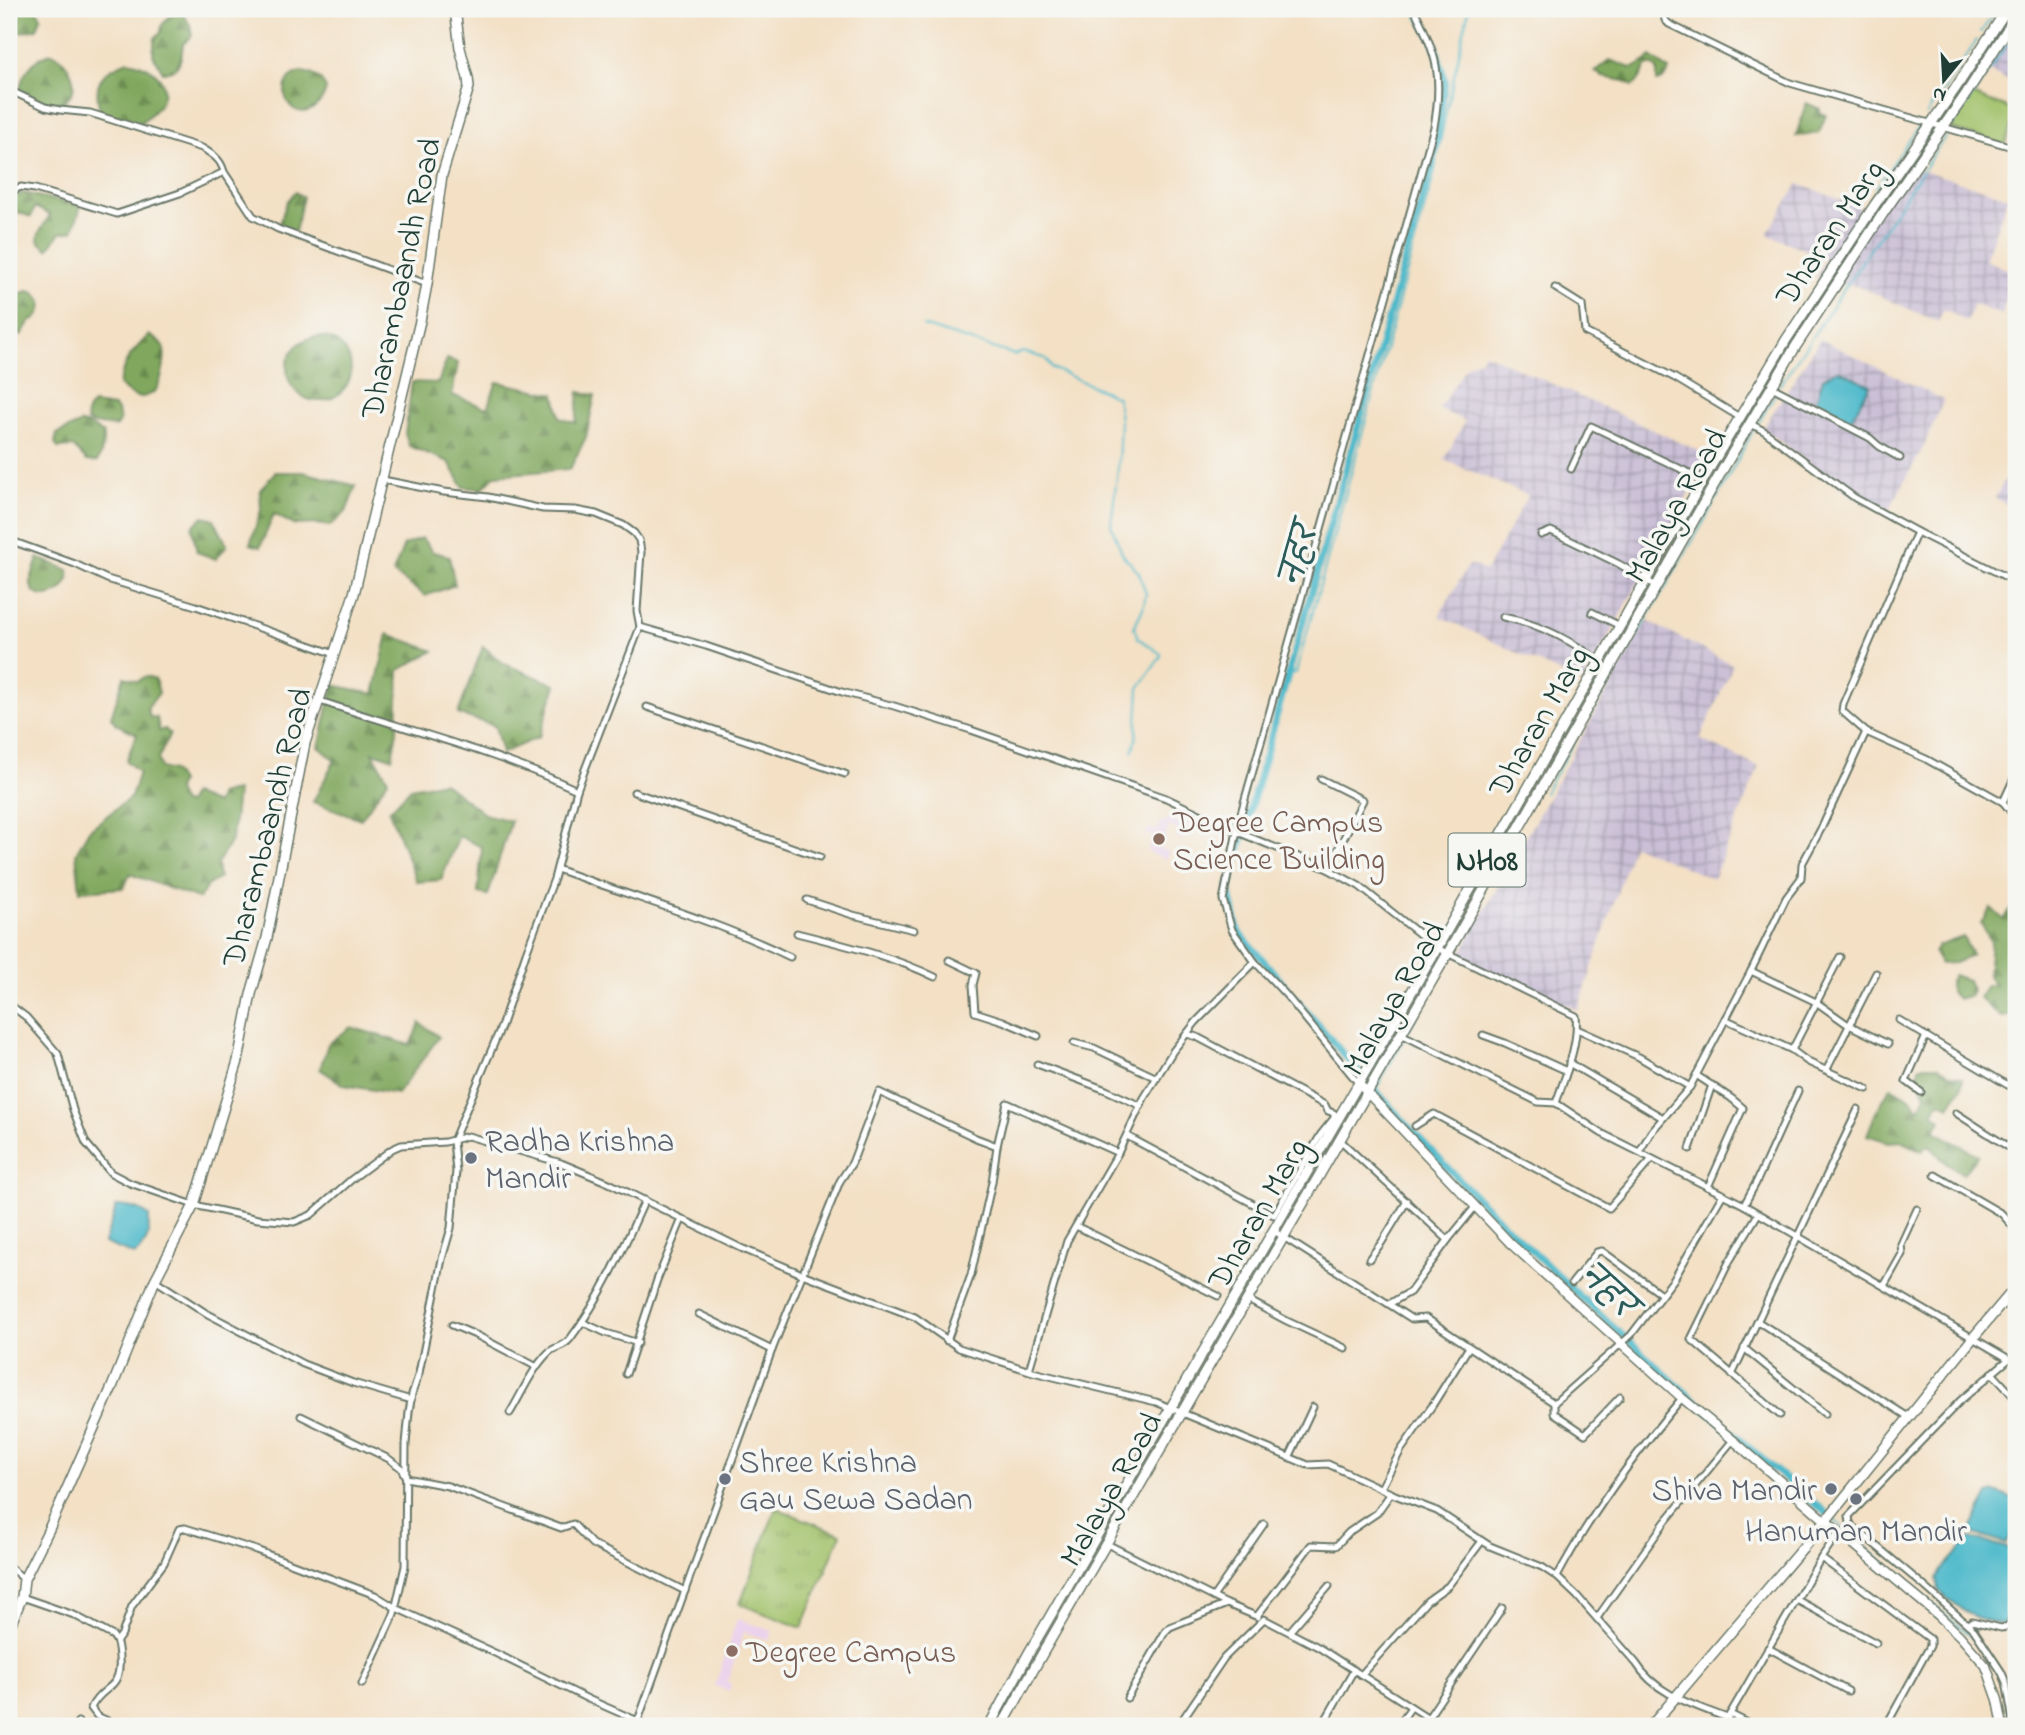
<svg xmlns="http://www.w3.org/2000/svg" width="2025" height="1735" font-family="'Indie Flower','Playpen Sans Deva',sans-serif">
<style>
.built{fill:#ead1ec}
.industrial{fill:url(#industrial-grid)}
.green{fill:#a1c169;stroke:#607f4e;stroke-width:2}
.forest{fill:url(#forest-firs);stroke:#507248;stroke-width:2}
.park{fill:url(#park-tufts);stroke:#607f4e;stroke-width:2}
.water{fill:#4eb9ca;stroke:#367b7f;stroke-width:2}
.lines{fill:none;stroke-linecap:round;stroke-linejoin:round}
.stream{stroke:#4eb9ca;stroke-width:2}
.canal{stroke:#4eb9ca;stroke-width:7}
.street-casing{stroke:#697667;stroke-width:9}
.secondary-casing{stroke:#697667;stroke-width:11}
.primary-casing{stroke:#697667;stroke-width:12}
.street{stroke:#fff;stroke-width:5}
.secondary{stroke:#fff;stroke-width:8}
.primary{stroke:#fff;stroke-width:9}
.education-dot{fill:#8d6e63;stroke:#f6f6f2;stroke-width:2.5}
.worship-dot{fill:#6b7280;stroke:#f6f6f2;stroke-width:2.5}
.labels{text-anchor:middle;stroke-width:7;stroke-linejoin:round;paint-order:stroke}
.shield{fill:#f6f6f2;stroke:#60746d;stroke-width:2}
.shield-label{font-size:30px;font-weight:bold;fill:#1f3d34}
.street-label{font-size:32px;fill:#1f3d34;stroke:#f6f6f2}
.education-label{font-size:32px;fill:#785e54;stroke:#f6f6f2;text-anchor:start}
.worship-label{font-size:32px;fill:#5b616d;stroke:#f6f6f2;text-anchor:start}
.water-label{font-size:33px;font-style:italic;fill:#2b5c5a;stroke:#f6f6f2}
</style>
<defs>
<pattern id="industrial-grid" width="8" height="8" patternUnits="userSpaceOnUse" patternTransform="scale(1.75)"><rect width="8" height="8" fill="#cabfd6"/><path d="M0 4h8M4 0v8" fill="none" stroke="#a39cae"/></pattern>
<pattern id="forest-firs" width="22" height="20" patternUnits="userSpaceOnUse" patternTransform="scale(1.75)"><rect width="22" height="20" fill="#80a75d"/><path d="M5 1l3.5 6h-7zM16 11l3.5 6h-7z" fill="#68894e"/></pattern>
<pattern id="park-tufts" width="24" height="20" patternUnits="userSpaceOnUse" patternTransform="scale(1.75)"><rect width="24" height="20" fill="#a1c169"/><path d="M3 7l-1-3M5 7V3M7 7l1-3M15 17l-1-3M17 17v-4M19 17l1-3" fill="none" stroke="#839e57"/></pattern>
</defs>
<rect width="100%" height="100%" fill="#f6f6f2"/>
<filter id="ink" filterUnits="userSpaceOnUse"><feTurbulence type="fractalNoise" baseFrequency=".0143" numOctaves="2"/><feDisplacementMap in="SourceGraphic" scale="14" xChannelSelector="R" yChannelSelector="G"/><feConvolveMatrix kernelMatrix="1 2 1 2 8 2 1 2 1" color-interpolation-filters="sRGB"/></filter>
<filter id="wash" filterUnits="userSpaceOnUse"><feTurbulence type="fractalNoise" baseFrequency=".00686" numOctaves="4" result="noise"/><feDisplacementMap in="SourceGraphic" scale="28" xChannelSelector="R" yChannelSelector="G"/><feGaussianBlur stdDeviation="1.57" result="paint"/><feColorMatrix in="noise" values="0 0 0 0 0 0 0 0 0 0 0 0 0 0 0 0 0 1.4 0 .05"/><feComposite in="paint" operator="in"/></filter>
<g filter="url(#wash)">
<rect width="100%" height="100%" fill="#f3e0c5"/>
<g class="built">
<polygon points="1167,818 1179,823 1182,819 1189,822 1184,840 1176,837 1178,830 1170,826 1166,834 1166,838 1159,848 1169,852 1166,860 1147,851 1153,837 1146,834 1149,828 1157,831 1161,821 1165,822"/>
<polygon points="737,1619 773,1631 769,1640 744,1632 727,1682 731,1684 729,1691 715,1686"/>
</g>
<g class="industrial">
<polygon points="2007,9 2016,9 2016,84 1972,63"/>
<polygon points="1903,164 2008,197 1985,260 2014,272 2002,315 1973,304 1967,322 1944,309 1938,322 1860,287 1831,281 1874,206"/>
<polygon points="1798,184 1858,206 1863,215 1825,280 1816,278 1825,258 1767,234"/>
<polygon points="1820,339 1944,400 1923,448 1887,514 1854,497 1763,428"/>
<polygon points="1484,353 1710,456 1582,683 1439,616 1469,564 1486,571 1528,495 1444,460 1465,421 1439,409 1466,366 1480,359"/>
<polygon points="2016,460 2016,509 1995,498"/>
<polygon points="1647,621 1733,665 1700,739 1759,767 1713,879 1633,845 1578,1010 1458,958"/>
</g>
<polygon class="green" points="1955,89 2016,111 2005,145 1932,123"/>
<g class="forest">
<polygon points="9,9 36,9 41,17 37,29 18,33 9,47"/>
<path d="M 182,12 L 190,25 L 192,36 L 183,44 C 181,60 181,70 163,72 L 153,55 L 155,38 L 161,32 L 162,25 L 169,17 Z"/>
<path d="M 52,53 C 68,60 82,85 67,99 C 62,103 58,105 51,104 C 41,103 30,95 20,91 C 20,75 36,56 52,53 Z"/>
<path d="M 1651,57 L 1669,70 C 1667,77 1664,81 1657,82 L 1657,69 L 1653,66 L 1648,65 C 1642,71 1641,81 1633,86 L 1625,81 L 1603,77 L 1595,71 L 1609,60 C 1635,67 1626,75 1651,57 Z"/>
<path d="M 128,61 C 146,64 170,77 162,99 C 159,109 146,118 138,125 L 101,114 C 92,84 99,72 128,61 Z"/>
<path d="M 300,72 C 313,73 320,77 326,88 C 325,95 323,98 319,103 C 293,131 268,83 300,72 Z"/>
<polygon points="1806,103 1820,109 1820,113 1826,115 1819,133 1796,136"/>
<polygon points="295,192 303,197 295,232 278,227 287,202"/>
<polygon points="24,193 81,206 73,231 60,233 48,249 38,241 39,233 50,215 35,207 31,217 9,209 9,198"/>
<path d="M 28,291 L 35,293 L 42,302 L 41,311 L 36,319 L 30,321 L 21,335 L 16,336 L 9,327 C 9,307 4,296 28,291 Z"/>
<path d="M 149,335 C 153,338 159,340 162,345 C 168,353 162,379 157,388 C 154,394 144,398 137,397 C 131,396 124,389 119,385 C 123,361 132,352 149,335 Z"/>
<circle cx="319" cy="369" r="32"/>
<polygon points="447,359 458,363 452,395 487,408 497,382 555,394 560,418 576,423 579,392 595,395 586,437 570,469 495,475 482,489 463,487 449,462 409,446 405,434 412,382 438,383"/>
<path d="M 93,404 L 114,407 L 118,412 L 120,421 L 115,427 L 94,424 L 87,421 C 86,413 86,409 93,404 Z"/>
<path d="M 81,423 L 90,425 L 103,434 C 103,445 103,452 97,462 L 87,461 L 73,447 L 58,448 L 55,443 L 57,434 Z"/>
<polygon points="275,472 303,472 356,486 346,512 330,526 317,524 294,525 274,514 260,547 250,544 261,510 260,490"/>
<polygon points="203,516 214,519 227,545 216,559 197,552 192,527"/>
<polygon points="422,538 433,552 449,556 455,585 425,596 393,573 404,545"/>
<path d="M 38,558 L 68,570 C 75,596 29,607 31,581 C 32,574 36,565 38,558 Z"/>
<polygon points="388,634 434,651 399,670 397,731 392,758 373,752 388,780 361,819 313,802 335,760 319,747 333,685 374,694"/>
<polygon points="483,646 502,663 556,685 539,737 502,753 495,726 458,714"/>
<polygon points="146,676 155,679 159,693 147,708 150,717 157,718 159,731 165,729 170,734 158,759 161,768 173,771 180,782 177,790 182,803 187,804 192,794 216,804 220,794 237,791 232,839 217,864 219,878 207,886 199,899 130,874 124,888 80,891 76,853 89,830 131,797 139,772 126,761 137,734 116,724 111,717 124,677 138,681"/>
<polygon points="443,782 484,814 511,821 488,895 478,893 482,847 459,836 441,880 417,882 389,811 411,788"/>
<polygon points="2012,906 2016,909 2016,934 2012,942 2010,965 2016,967 2016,1015 2001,1017 1979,998 1986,985 1995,985 1988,976 1991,942 1981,923 1991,908 2004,920"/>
<polygon points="1963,937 1972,955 1955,963 1940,964 1934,953 1938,946"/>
<polygon points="1953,975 1968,980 1972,990 1969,996 1958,999 1950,992 1949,983"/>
<polygon points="420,1023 439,1037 397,1094 344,1085 320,1069 328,1044 351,1027 410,1045"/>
<polygon points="1919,1066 1938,1066 1949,1074 1963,1078 1961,1088 1949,1106 1940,1101 1933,1113 1941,1120 1934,1131 1978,1155 1963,1174 1943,1160 1932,1148 1927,1146 1922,1151 1902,1141 1889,1142 1867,1135 1876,1112 1891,1087 1911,1099 1919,1109 1926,1094 1918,1079"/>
</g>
<polygon class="park" points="776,1508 841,1534 802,1628 740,1604"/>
<g class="water">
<polygon points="1838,370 1870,385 1851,419 1832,412 1816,401 1823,378"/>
<path d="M 117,1206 C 130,1207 139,1208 149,1216 C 149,1235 149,1242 135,1255 L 104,1243 Z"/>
<polygon points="1995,1492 2016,1500 2016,1529 2006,1544 1971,1533 1970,1530 1989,1494"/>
<path d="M 1970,1538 L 2012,1549 L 2016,1555 L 2009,1617 L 2004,1624 C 1974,1620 1961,1611 1939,1591 L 1937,1578 L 1940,1572 Z"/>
</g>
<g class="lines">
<g class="stream">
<polyline points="1981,32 1997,9"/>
<polyline points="1927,115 1935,99 1946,88 1977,40"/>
<polyline points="1952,126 2016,31"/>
<polyline points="1875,189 1920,125"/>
<polyline points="923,326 1015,355 1023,352 1045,358 1052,368 1117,397 1120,420 1118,468 1111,525 1123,555 1139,573 1146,594 1143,608 1134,627 1138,638 1161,654 1161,656 1139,688 1136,738 1132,752"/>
<polyline points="1780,385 1947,134"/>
<polyline points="1759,422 1776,392"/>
<polyline points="1288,673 1296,673 1298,665 1434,174 1446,112 1469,9"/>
<polyline points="1544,793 1706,518 1753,431"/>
<polyline points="1406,1034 1417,1015"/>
<polyline points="1375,1091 1404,1039"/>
<polyline points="1833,1519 1974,1639 1990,1659"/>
<polyline points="1995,1666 2006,1696 2010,1726"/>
</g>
<g class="canal">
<polyline points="1363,1077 1238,931 1229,889 1250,810 1434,156 1445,81 1434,41 1416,9"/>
<path d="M 1372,1086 C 1427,1149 1486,1208 1547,1265 C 1637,1351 1730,1433 1826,1513"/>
</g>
</g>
</g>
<g filter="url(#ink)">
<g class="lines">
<defs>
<g id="street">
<polyline points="1663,9 1665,20 1669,24 1790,83 2016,148"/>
<path d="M 9,90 L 45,107 L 60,110 L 90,113 L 202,148 C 212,154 221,159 224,172"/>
<polyline points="9,192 21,187 35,189 117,214 180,193 224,172 253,216 278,229 427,284"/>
<polyline points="1555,288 1582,305 1585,332 1675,378 1741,418"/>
<polyline points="1772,387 1870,438 1879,446 1900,458"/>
<polyline points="1749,423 1764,431 1855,498 1917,532 2016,582"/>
<polyline points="1571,469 1591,426 1704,480"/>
<polyline points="1541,535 1551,531 1619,564 1656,586"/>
<polyline points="9,540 75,564 107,579 196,606 335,654"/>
<polyline points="1592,612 1620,626"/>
<path d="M 1503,617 C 1540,624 1570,639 1600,662"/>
<path d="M 640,627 L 706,646 L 842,692 L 894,706 L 971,730 L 1166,798 L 1240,833 L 1328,869 L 1359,886 L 1437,948 L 1576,1016 C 1579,1045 1565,1076 1556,1103 L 1601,1133 L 1744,1205 L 2009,1359 L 1960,1401 L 1849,1516 L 1850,1523 L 1855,1528 L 1923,1585 L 1974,1630 L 2001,1671 L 2006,1682 L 2014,1726"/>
<path d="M 320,701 C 406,730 495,751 577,790"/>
<polyline points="647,707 845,774"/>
<polyline points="2015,731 2016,732"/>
<polyline points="1866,732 1926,759 2003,802 2016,818"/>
<polyline points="1321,779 1363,800 1328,869"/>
<polyline points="634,792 820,857"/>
<polyline points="2003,802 2016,774"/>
<path d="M 1236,831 L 1434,127 C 1443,76 1437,54 1414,9"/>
<polyline points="1237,831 1223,900 1232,930 1255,962 1286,995 1359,1084"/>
<path d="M 557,869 C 635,898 715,920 790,957"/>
<polyline points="807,900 853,915 914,930"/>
<path d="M 797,933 C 843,945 892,956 935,977"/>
<polyline points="949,960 976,973 973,985 975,1012 1003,1021 1038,1036"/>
<polyline points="1751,971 1816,1002 1847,1024 1888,1044"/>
<path d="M 9,1004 L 26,1017 L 58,1054 L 73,1110 L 86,1143 L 111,1173 L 130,1183 L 194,1205 L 258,1219 L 294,1222 L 311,1215 L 352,1179 L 392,1149 L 401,1145 L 445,1142 L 468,1136 L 561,1163 L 609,1183 L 741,1248 L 802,1274 L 915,1317 L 959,1348 L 1033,1372 L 1156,1402 L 1308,1465 L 1328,1464 L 1395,1495 L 1437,1511 L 1490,1546 L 1542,1567 L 1557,1577 L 1577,1596 L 1636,1663 C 1656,1695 1694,1705 1727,1718"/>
<polyline points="1725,1019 1792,1050 1808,1062 1867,1089"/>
<polyline points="1899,1020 2016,1090"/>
<polyline points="1577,1029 1639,1057 1690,1087"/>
<polyline points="1401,1034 1538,1102 1556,1103"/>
<polyline points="1483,1035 1505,1043 1567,1071"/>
<polyline points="1074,1043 1094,1048 1157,1078"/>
<polyline points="1792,1050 1840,957"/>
<polyline points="1569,1063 1663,1118"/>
<polyline points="1037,1064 1106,1090 1141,1106"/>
<polyline points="1827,1069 1876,973"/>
<polyline points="1696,1075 1731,1098 1743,1108 1708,1187"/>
<polyline points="1921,1092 1906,1081 1926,1036"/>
<polyline points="1956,1113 2016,1152"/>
<polyline points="1415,1126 1434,1114 1609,1208 1652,1159"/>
<polyline points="1127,1136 1274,1215 1321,1134 1334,1118 1334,1113 1328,1111 1325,1105 1197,1037 1187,1034"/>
<polyline points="1340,1140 1448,1240"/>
<polyline points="997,1146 1007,1103 1118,1153"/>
<polyline points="1690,1149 1712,1085"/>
<polyline points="1643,1154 1640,1151 1651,1132 1690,1087 1751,971 1786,898 1801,878 1802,864 1822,827 1866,732 1842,711 1843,704 1917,532"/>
<polyline points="1935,1175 2002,1214 2016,1230"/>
<polyline points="1744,1205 1756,1183 1798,1091"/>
<polyline points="1758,1214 1729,1262 1691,1339 1780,1415"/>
<polyline points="1076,1226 1218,1296"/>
<polyline points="1274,1231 1412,1319 1426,1318 1554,1403 1631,1335 1674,1279 1723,1194"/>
<polyline points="1369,1259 1382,1242 1407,1201"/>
<polyline points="155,1280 206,1313 303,1364 353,1383 411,1400"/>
<polyline points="1572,1283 1597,1252 1602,1251 1661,1294"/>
<polyline points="1884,1286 1902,1254 1901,1244 1917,1209"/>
<polyline points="1248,1300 1287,1321 1345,1348"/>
<polyline points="1389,1304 1410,1292 1448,1240 1475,1207"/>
<polyline points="699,1314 772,1350"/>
<polyline points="1757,1321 1910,1418"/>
<polyline points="582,1322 606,1333 638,1343"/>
<polyline points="452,1325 478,1336 537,1367"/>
<polyline points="1744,1348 1825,1414"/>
<polyline points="1029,1370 1067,1241 1118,1153 1144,1098 1173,1051 1196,1022 1255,962"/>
<polyline points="1992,1373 2016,1399"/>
<polyline points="626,1374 657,1280 682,1219"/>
<polyline points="1732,1375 1858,1109"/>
<polyline points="1554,1403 1554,1413 1585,1434 1620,1397"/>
<path d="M 510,1413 C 522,1393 532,1369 548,1353 C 555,1346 563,1348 570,1339 C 602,1297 624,1247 645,1200"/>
<polyline points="301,1416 389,1459 401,1468 406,1478 448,1486 561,1528 573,1524 592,1544 685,1591"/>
<polyline points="1289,1458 1313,1407"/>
<polyline points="1381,1488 1401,1450 1432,1406 1469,1347"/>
<polyline points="1107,1544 1227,1604 1258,1617"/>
<polyline points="1821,1558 1930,1639 1930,1646 1886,1726"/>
<polyline points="9,1567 24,1579"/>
<path d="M 1557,1577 C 1591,1513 1635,1454 1682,1398"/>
<path d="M 22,1597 L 74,1615 L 113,1636 C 118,1642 118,1648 119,1657 C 122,1692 102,1684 91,1708 L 97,1716 L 119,1726"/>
<polyline points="1213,1597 1264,1524"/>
<polyline points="1797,1600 1876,1643"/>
<polyline points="1257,1616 1311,1545 1336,1546 1349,1532 1377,1513 1391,1493"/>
<polyline points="1597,1618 1665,1522 1733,1440"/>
<polyline points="1968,1624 1972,1621 2001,1628 2010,1626 2016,1593"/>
<polyline points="1290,1631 1329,1586"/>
<polyline points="117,1641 122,1634 132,1606 164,1563 179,1529 185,1528 256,1550 375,1595 396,1608 497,1654 588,1699 638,1721"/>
<polyline points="1768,1648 1848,1691"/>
<polyline points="1361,1675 1427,1601 1448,1586 1482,1541"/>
<polyline points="362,1684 394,1614 405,1566 406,1444 409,1412 412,1394 419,1373 442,1259 451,1228 456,1171 453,1141 501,1027 526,953 554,879 577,790 640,627 637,611 641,552 639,540 634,533 623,525 596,514 575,510 543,509 488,497 444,492 383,480"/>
<polyline points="1127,1698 1165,1632 1170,1627 1227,1604"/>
<polyline points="1730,1714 1754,1726"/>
<polyline points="1428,1718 1502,1608"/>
<polyline points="748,1725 750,1726"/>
<polyline points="75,1726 78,1722"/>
<polyline points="636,1726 772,1350 840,1181 852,1163 879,1092 976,1138 997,1146 992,1182 971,1275 947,1341"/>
<polyline points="1178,1726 1224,1658 1264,1619 1318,1647 1441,1726"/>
<polyline points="1322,1726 1354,1670"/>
<polyline points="1398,1726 1411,1707"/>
<polyline points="1723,1726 1821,1558 1839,1532"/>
</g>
<polyline id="secondary" points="1359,1084 1511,1244 1682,1398 1733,1440 1826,1521 1939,1616 1960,1636 1986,1666 1998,1700 2003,1726"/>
<g id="primary">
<polyline points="9,1628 22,1597 24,1579 49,1529 112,1387 155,1280 194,1205 238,1061 251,994 267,938 305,743 354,594 420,321 427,284 442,175 469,87 468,78 460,48 455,9"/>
<polyline points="989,1726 1030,1651 1437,948 1712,464 1786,340 1874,206 1955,89 2007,9"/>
<polyline points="1002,1726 1041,1656 1448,953 1723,469 1796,346 1884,212 1966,94 2016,16"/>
<polyline points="1651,1726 1828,1518 1972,1339 2016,1287"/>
</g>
</defs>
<use href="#street" class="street-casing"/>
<use href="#secondary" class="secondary-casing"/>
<use href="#primary" class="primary-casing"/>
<use href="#street" class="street"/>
<use href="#secondary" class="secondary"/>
<use href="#primary" class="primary"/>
</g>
</g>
<g class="education-dot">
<circle cx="1159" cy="839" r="7"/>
<circle cx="732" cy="1651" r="7"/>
</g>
<g class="worship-dot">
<circle cx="471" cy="1158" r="7"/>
<circle cx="725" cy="1479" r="7"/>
<circle cx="1831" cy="1489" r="7"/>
<circle cx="1856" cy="1499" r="7"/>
</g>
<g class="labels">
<rect class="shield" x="1448.5" y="833.5" width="77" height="53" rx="5"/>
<g class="shield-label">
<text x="1487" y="870">NH08</text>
</g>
<g class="street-label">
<text transform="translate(1829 232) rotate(-56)" y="11">Dharan Marg</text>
<text transform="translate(400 278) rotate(-78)" y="11">Dharambaandh Road</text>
<text transform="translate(1675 505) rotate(-60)" y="11">Malaya Road</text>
<text transform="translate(1538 721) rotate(-60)" y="11">Dharan Marg</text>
<text transform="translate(266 827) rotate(-76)" y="11">Dharambaandh Road</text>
<text transform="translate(1393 998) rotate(-60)" y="11">Malaya Road</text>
<text transform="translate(1257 1213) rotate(-60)" y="11">Dharan Marg</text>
<text transform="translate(1110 1489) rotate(-60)" y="11">Malaya Road</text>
</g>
<g class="education-label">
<text x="1173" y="832">Degree Campus<tspan x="1173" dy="37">Science Building</tspan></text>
<text x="746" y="1662">Degree Campus</text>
</g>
<g class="worship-label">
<text x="485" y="1151">Radha Krishna<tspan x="485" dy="37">Mandir</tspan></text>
<text x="739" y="1472">Shree Krishna<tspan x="739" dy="37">Gau Sewa Sadan</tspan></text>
<text x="1817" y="1500" text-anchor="end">Shiva Mandir</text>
<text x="1856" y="1541" text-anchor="middle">Hanuman Mandir</text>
</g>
<g class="water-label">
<text transform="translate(1297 555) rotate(-74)" y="12">नहर</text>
<text transform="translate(1609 1289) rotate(43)" y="12">नहर</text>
</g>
</g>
<rect width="2025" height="1735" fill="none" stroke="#f6f6f2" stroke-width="35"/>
<g transform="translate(1944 80) rotate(198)" stroke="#f6f6f2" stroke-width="5" paint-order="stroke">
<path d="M0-5L12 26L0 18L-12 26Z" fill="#1f3d34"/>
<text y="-10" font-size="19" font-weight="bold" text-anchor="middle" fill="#1f3d34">N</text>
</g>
</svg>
